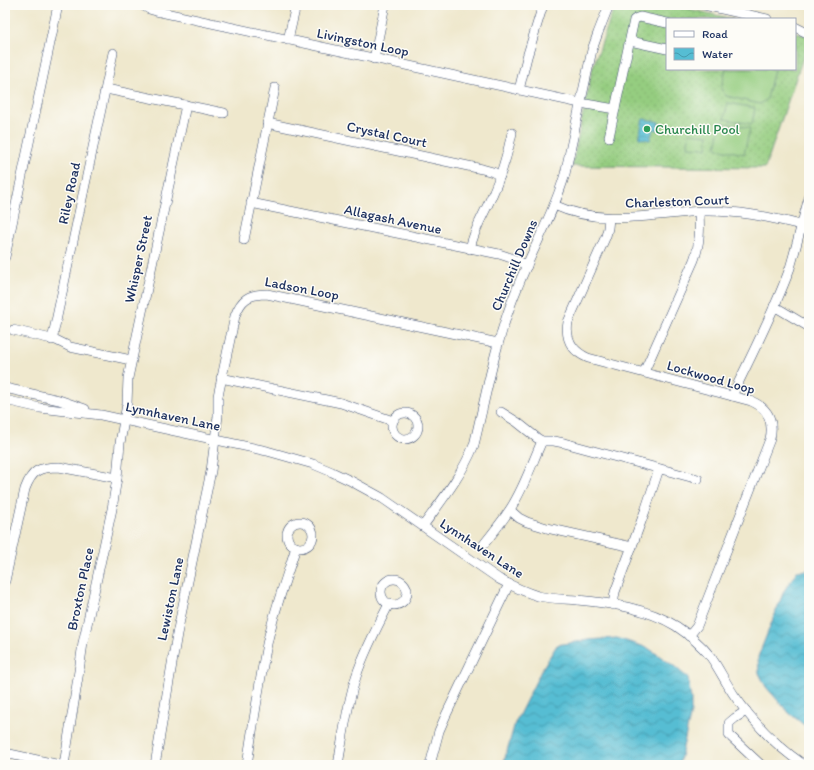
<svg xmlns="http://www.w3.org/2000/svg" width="814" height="770" font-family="Itim,sans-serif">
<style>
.grass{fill:url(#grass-dots);stroke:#587e6f}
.garden{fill:#95cd80;stroke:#587e6f}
.water{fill:url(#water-waves);stroke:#387698}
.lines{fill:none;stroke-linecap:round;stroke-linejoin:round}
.minor-casing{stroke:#3b4b6f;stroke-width:10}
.minor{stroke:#fff;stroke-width:9}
.leisure-dot{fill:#2e9e5b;stroke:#fdfcf7;stroke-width:1.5}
.labels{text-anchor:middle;stroke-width:3;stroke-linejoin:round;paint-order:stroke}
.street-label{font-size:14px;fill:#1b2f5e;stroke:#fdfcf7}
.leisure-label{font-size:14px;fill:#27864d;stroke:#fdfcf7;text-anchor:start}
</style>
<defs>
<pattern id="grass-dots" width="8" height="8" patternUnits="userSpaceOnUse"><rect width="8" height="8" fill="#95cd80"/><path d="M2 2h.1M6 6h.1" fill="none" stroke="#80b071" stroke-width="1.8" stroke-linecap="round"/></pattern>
<pattern id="water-waves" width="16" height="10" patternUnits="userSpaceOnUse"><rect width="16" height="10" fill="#56bdd3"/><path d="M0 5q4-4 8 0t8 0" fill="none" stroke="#469aae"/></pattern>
</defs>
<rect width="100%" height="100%" fill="#fdfcf7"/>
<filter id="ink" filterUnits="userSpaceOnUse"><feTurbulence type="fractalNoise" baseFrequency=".025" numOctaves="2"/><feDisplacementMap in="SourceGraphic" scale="8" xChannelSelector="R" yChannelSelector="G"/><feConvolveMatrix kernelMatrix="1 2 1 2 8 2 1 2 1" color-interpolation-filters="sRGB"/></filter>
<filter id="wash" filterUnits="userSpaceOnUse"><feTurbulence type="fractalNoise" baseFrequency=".012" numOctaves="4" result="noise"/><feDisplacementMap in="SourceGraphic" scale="16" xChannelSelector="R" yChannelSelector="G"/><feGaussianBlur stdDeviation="0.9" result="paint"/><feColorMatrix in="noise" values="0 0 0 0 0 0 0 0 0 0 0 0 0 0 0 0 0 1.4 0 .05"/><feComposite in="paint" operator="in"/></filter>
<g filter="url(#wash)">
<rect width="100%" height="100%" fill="#efe8cd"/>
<polygon class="grass" points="615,5 672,5 733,19 667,19 667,69 795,69 795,33 809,36 809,40 765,168 572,166 592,70"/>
<g class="garden">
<polygon points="726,69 774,69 767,99 760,104 726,96 721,89"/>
<polygon points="728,103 755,108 752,124 724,119"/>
<polygon points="721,122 750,128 744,154 716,148"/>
<polygon points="689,133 708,135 707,148 688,147"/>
</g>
<g class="water">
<polygon points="643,119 659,122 658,130 653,129 650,140 639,138"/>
<polygon points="809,570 809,729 788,712 766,687 759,673 758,657 784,591 797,571"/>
<polygon points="617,638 648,648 674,666 688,678 691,699 691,712 679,765 503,765 515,723 542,669 557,645 588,640"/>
</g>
</g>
<g filter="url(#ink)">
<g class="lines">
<defs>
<g id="minor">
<polyline points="142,5 149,9 156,11 580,103 615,109"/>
<polyline points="704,5 767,19"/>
<polyline points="795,27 809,34"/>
<polyline points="288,40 296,5"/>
<polyline points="630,41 667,49"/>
<polyline points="374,59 385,5"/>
<polyline points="106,89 224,113"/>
<polyline points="519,90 527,57 543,5"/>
<polyline points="267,123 482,169 493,172 500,176"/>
<polyline points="609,137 634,20 637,18 640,17 667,23"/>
<path d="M 251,203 L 499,254 C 509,257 518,260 527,266"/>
<path d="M 554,205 C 601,227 653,214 702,211 C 736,210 769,217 801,225"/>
<path d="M 609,218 L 608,228 L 606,236 L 568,322 C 565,339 572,351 588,358 L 751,401 C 768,408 774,421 770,439 L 697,626 L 689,636"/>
<polyline points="244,240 275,88"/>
<path d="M 470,249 C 474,229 483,216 491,198 C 501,176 507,157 512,133"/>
<polyline points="5,257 58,5"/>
<polyline points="774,306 809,327"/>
<polyline points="13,330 56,340 70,347 131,360"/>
<polyline points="52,340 113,53"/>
<path d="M 644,372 L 694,260 C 700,244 700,229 699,212"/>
<polyline points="221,378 341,403 393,421"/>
<polyline points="5,388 59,400 85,409"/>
<path d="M 732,396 C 752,354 774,312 790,268 C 797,245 802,221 809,198"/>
<path d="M 5,400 L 40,408 L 101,415 L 124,420 L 267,451 L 313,464 L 332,472 L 351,481 L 382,498 L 499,579 C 512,586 525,592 538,596 C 551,599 564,599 577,600 C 611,603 647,608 676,626 C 688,634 701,645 710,656 C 719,668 725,682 734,695 C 753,722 776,746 804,765"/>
<polyline points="501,412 517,422 537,438 542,441 554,441 564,443 698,479"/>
<circle cx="405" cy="426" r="13"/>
<polyline points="510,510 519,518 527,522 547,528 632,547"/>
<circle cx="300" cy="535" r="13"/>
<path d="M 423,526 C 442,500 462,475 474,445 C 487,391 496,338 518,286 C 533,248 554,213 565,174 L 592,50 L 598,33 L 609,5"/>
<path d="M 484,544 C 495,530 507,516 515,501 C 526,482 533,461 542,441"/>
<circle cx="394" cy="592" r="13"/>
<path d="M 5,581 L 25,489 C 32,470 39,467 59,467 L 117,478"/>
<polyline points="613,605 615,592 645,511 659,469"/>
<polyline points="746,711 735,718 729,723 729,735 761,765"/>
<polyline points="5,753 60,765"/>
<polyline points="64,765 79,671 83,643 112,509 117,478 120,443 127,404 128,378 186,105"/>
<path d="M 155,765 L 177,634 L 211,471 L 218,416 L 218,396 L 235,316 C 241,299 249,294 267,294 L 498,343"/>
<path d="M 247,765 C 253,725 259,684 267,644 C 274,611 286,579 296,547"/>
<path d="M 338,765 C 343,736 347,705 356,677 C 364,652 377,627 389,604"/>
<polyline points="430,765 439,731 446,715 509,584"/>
</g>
</defs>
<use href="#minor" class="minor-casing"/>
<use href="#minor" class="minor"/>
</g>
</g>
<circle class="leisure-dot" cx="647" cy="129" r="4"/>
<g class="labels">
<g class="street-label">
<text transform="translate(363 42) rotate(12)" y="5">Livingston Loop</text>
<text transform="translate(387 134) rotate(12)" y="5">Crystal Court</text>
<text transform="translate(69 193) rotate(-78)" y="5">Riley Road</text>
<text transform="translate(677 201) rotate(-2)" y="5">Charleston Court</text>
<text transform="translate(393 219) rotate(12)" y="5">Allagash Avenue</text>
<text transform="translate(138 259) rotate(-78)" y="5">Whisper Street</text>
<text transform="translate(514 265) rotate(-67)" y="5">Churchill Downs</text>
<text transform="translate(302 288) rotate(11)" y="5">Ladson Loop</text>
<text transform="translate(711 377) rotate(16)" y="5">Lockwood Loop</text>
<text transform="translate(173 416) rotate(12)" y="5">Lynnhaven Lane</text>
<text transform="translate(482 548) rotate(33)" y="5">Lynnhaven Lane</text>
<text transform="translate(80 589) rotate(-78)" y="5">Broxton Place</text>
<text transform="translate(170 599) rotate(-78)" y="5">Lewiston Lane</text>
</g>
<g class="leisure-label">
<text x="655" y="134">Churchill Pool</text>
</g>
</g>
<rect width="814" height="770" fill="none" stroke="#fdfcf7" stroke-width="20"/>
<rect x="666" y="18" width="130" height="52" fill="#fdfcf7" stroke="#a3aaba"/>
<rect x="674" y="31" width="20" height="6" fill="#ffffff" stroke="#a3aaba"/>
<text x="702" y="38" font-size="12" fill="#1b2f5e">Road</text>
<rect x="674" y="48" width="20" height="12" fill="url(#water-waves)" stroke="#a3aaba"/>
<text x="702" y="58" font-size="12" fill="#1b2f5e">Water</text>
</svg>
